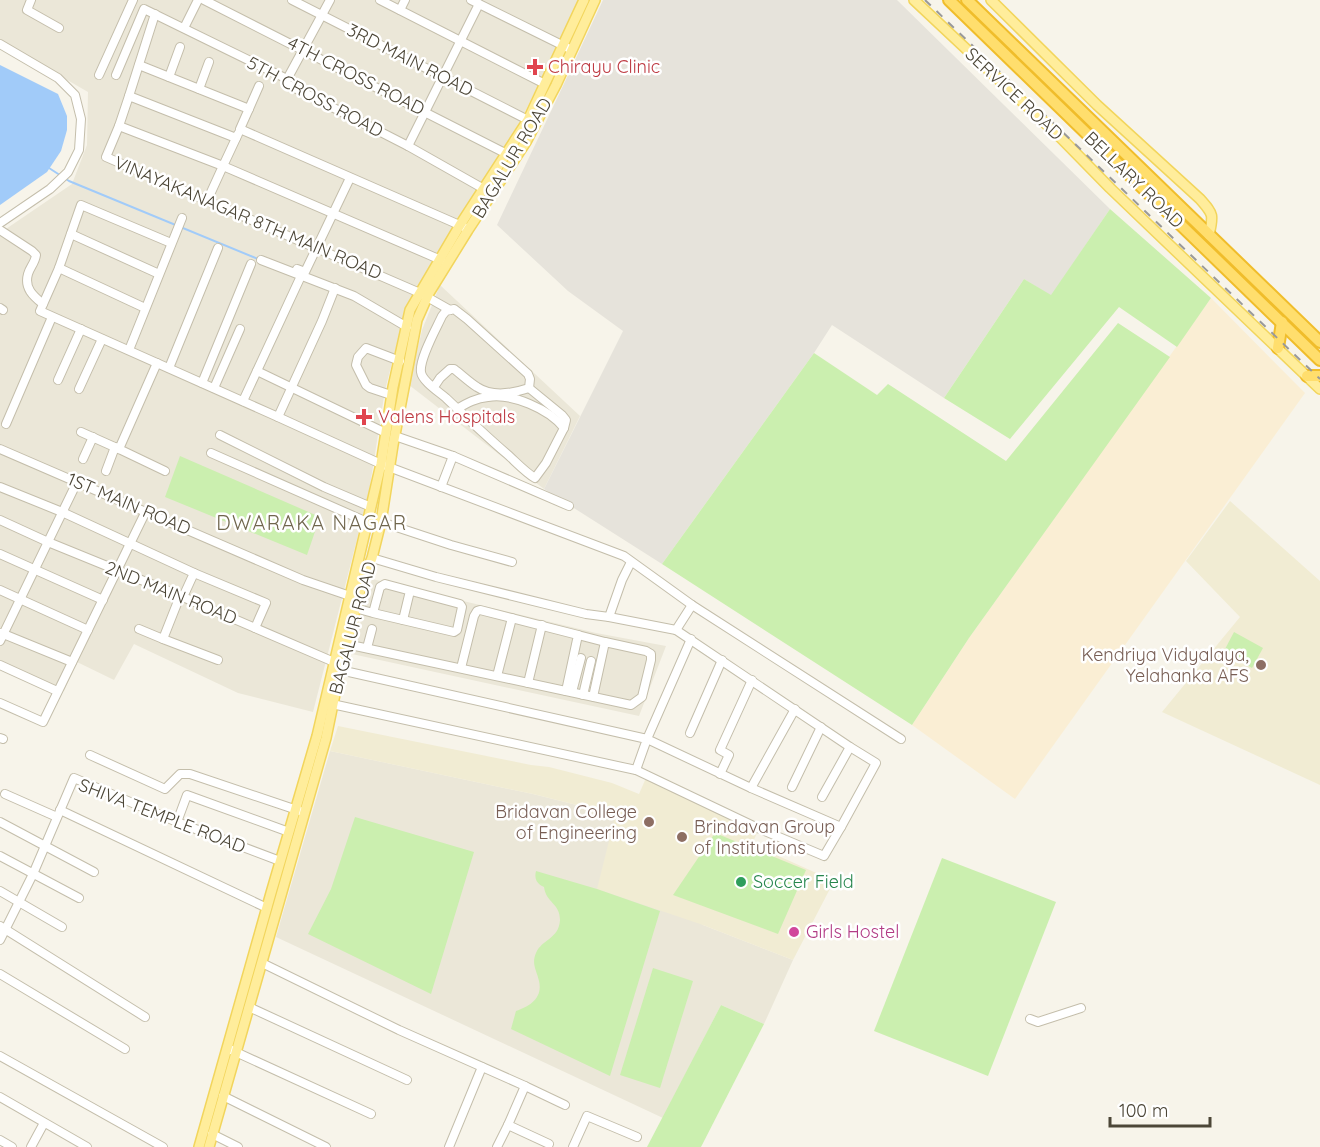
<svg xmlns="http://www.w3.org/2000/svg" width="1320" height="1147" font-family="Quicksand,sans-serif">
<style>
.residential{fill:#ebe7d8}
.commercial{fill:#faeed4}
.industrial{fill:#e6e3db}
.education{fill:#f1ecd3}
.green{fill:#cbefaf}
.water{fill:#a1cbf9}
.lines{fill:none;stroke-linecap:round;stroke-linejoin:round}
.stream{stroke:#a1cbf9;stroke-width:2}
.minor-casing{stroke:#c4beab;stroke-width:10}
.major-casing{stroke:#f2d55c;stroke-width:12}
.highway-casing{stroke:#f0bd2b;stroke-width:14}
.minor{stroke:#fff;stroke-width:8}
.major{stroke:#ffed9b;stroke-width:9}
.highway{stroke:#ffde6d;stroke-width:10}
.rail{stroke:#999;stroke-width:2;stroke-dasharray:8 8;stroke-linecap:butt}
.health-dot{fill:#e0444e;stroke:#fff;stroke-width:2}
.education-dot{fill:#8d6e63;stroke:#fff;stroke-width:2}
.leisure-dot{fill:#2e9e5b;stroke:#fff;stroke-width:2}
.hotel-dot{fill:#d1479c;stroke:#fff;stroke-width:2}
.labels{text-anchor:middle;stroke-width:5;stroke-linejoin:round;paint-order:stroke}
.street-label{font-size:18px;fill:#4c4637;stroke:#fff}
.health-label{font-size:18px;fill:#be3a42;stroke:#fff;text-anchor:start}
.education-label{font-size:18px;fill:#785e54;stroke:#fff;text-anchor:end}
.leisure-label{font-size:18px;fill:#27864d;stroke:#fff;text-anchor:start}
.hotel-label{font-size:18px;fill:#b23c85;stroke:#fff;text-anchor:start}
.neighbourhood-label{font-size:20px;letter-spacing:1.5px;fill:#70664d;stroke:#fff}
</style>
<rect width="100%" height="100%" fill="#f7f4ea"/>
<g class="residential">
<polygon points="0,0 580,0 520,122 406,309 385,390 369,492 313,712 238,693 134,644 114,680 77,662 64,691 0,665 0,233 72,184 87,145 88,92 0,41"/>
<polygon points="440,285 580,416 544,489 409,385 422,330"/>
<polygon points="372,579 596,633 666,646 639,716 352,654"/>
<polygon points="330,751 533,794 573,804 615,817 703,925 793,960 764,1024 721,1005 663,1118 276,937"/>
</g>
<polygon class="commercial" points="1211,298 1305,393 1015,799 912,725 969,638"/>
<polygon class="industrial" points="603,0 897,0 1110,209 1051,296 1024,279 944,398 832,325 814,353 662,564 544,489 623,331 568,291 497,225 562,88"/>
<g class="education">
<polygon points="1230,501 1320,581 1320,785 1162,712 1240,617 1186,561"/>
<polygon points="338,726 531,765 549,767 612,783 639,794 646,778 758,831 752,844 834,881 793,960 703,925 597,889 615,817 573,804 533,794 330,751"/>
</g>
<g class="green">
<polygon points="1110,209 1211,298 1177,347 1119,307 1010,439 944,398 1024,279 1051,295"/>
<polygon points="1118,323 1170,357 969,638 912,725 662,564 814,353 877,395 888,384 1006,461"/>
<polygon points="180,456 320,517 307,555 165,497"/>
<polygon points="1234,632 1263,648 1252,668 1224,651"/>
<polygon points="355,817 474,852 431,994 308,934 331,889"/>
<polygon points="715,833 806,870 778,934 673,895"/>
<polygon points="942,858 1056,902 988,1076 874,1031"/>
<path d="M 536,871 L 597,889 L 660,911 L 610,1076 L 511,1029 L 516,1011 C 530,1006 543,998 539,981 C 537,971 531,964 536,953 C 542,939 559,939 560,920 C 560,903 546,903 544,887 C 537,884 534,879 536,871 Z"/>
<polygon points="653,968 693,981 660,1088 620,1075"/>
<polygon points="721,1005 764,1024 701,1147 647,1147"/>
</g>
<polygon class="water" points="0,65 58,94 67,116 67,130 61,151 47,172 0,205"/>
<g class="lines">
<polyline class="stream" points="49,168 69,181 258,259"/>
<defs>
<g id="minor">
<polyline points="31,0 27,10 59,28"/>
<polyline points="204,0 507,154"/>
<polyline points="292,0 528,120"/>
<polyline points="330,0 285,83 408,146 484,189"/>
<polyline points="380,0 545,84"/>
<polyline points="471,0 572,50"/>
<polyline points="400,10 405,0"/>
<polyline points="184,28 198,0"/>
<polyline points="0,44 58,78 75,95 81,119 79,150 68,172 50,189 0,223"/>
<polyline points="139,65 249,109"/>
<polyline points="99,75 133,0"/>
<polyline points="116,75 144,9 287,79"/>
<polyline points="169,77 180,47"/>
<polyline points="259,86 240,129 464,227"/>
<polyline points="199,89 209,62"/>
<polyline points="129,96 155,14"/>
<polyline points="119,126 106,157 420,293 450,310"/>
<polyline points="238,134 223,166 441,260"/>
<polyline points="408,146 479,4"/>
<polyline points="207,201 223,166 119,126 129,96 236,138"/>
<path d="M 0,230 L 32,251 L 36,255 C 35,263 30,267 28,274 C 24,288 33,296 43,304"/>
<polyline points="71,234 159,274"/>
<polyline points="171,243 81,205 59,268 40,311 278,417 322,321 335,288"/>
<polyline points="261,260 354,296 407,327"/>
<polyline points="59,268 145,308"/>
<polyline points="297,269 305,272 350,178"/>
<polyline points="0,308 3,310"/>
<polyline points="129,350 182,218"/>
<polyline points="157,363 119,449 165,471"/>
<polyline points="169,368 218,248"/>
<polyline points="257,371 386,433"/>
<polyline points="58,380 81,329"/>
<polyline points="202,383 251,264"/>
<path d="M 434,387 L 440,378 L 450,369 L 454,369 C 462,375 469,382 477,387 C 492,397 514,393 529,388 L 530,379 L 528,374 L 467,319 L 454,309 L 446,311 L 442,316 C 436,329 419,359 421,372 C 422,381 439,392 446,398 C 466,417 486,436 507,454 C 516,462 525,472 535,478 L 546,463 L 564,428 C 549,409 512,393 488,397 C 476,398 467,403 457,409"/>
<polyline points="214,388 240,329"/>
<polyline points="529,388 562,415 566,420 564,428"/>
<polyline points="79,389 102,339"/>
<polyline points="391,395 370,388 366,385 356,365 358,357 366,348 400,361"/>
<polyline points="243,401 301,276"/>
<polyline points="278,417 381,464 624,556 692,605 901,739"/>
<polyline points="6,424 52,317"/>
<polyline points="81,432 119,449"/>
<polyline points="220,435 324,487 371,507"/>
<polyline points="395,436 453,456 569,506"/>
<polyline points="0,449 303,580 353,597"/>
<polyline points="211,453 367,522"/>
<polyline points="83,459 93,437"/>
<polyline points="106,471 115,447"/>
<polyline points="0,487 62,512 194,573 183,597"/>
<polyline points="441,487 453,456"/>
<polyline points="0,520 48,542 183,597 334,662 339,660"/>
<polyline points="381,522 451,545 512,562"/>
<polyline points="0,554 103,600"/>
<polyline points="372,558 436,577 586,614 609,617 676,630 692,605"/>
<polyline points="194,573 266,603 255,628"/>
<polyline points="0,590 88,630"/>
<polyline points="180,596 163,639 218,660"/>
<polyline points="355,608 373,613 380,587 385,584 460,604 462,607 457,630 454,632 373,613"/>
<polyline points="609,617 622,580 631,562"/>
<polyline points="403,620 410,591"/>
<polyline points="139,629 163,639"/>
<polyline points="676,630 850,747 876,763 841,827"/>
<polyline points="1,633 72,662"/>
<polyline points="578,635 605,642"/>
<polyline points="0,641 77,482"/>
<polyline points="346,644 631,705 642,697 651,660 651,654 646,651 605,642 593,697"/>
<polyline points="367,648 372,629"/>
<polyline points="0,665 57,691"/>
<polyline points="461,668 474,616 477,611 480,610 578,635 566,691"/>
<polyline points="340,670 647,739 636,770 760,829 824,856 841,827 751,788 647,739 691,639"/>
<polyline points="497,676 512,618"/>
<polyline points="528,683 542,625"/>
<polyline points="572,692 581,658"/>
<polyline points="583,695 591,661"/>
<polyline points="0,703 43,722 146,511"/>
<polyline points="332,704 636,770"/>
<polyline points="690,733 722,660"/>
<polyline points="0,738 3,739"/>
<polyline points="90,755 165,789 180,774 190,774 300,811"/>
<polyline points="720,774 729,755 720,750 752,680"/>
<polyline points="792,787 821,727"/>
<polyline points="751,788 795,709"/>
<polyline points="5,794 57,817"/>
<polyline points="822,797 850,747"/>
<polyline points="60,810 267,908"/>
<polyline points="0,822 94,872"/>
<polyline points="177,822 187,795 289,832"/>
<polyline points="0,856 79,898"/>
<polyline points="0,891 62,927"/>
<polyline points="0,926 145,1017"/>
<polyline points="0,940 33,874 74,778 177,822 280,861"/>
<polyline points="262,963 399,1030 525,1086"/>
<polyline points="0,974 125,1049"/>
<polyline points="249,1007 407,1080"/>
<polyline points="1030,1019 1038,1022 1081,1008"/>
<polyline points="227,1048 371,1114"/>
<polyline points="0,1056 163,1147"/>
<polyline points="223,1096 326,1147"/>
<polyline points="0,1097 87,1147"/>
<polyline points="212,1134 238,1147"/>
<polyline points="0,1140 12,1147"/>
<polyline points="549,1144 508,1125 525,1086 565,1105"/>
<polyline points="31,1147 44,1123"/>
<polyline points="449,1147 482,1067"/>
<polyline points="497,1147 508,1125"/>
<polyline points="573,1147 587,1116 637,1137"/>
</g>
<g id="major">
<polyline points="914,0 1060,137 1110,188 1320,389"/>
<path d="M 991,0 L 1097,105 L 1200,199 C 1213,214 1214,214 1209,235"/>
<polyline points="199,1147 271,893 317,736 381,464 393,387 410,310 460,225 528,120 584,0"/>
<polyline points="209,1147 326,738 340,670 358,598 363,579 372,558 381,522 393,445 417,320 429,293 468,230 526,142 556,85 595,0"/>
</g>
<g id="highway">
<polyline points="949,0 1320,360"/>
<polyline points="967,0 1320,342"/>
<polyline points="1278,348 1282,322"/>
<polyline points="1307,376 1320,376"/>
</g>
</defs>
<use href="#minor" class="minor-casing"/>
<use href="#major" class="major-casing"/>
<use href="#highway" class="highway-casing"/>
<use href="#minor" class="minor"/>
<use href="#major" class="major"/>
<use href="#highway" class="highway"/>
<polyline class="rail" points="925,0 1320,379"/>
</g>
<g class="health-dot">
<path d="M532 58h6v6h6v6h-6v6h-6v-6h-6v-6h6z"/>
<path d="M361 408h6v6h6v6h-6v6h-6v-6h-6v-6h6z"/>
</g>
<g class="education-dot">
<circle cx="1261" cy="665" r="6"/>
<circle cx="649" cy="822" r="6"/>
<circle cx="682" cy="837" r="6"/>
</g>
<circle class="leisure-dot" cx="741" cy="882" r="6"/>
<circle class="hotel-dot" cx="794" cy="932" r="6"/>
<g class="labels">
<g class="street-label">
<text transform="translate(410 60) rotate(27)" y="6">3RD MAIN ROAD</text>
<text transform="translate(356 76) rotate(27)" y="6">4TH CROSS ROAD</text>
<text transform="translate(1014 94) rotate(43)" y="6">SERVICE ROAD</text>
<text transform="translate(315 97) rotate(28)" y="6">5TH CROSS ROAD</text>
<text transform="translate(512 158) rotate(-59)" y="6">BAGALUR ROAD</text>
<text transform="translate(1134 180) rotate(44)" y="6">BELLARY ROAD</text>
<text transform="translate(248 218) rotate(23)" y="6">VINAYAKANAGAR 8TH MAIN ROAD</text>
<text transform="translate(129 504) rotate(23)" y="6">1ST MAIN ROAD</text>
<text transform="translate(171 593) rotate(22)" y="6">2ND MAIN ROAD</text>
<text transform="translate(353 628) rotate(-75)" y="6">BAGALUR ROAD</text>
<text transform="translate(162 816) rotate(21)" y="6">SHIVA TEMPLE ROAD</text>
</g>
<g class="health-label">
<text x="548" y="73">Chirayu Clinic</text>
<text x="378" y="423">Valens Hospitals</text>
</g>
<g class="education-label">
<text x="1249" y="661">Kendriya Vidyalaya,<tspan x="1249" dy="21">Yelahanka AFS</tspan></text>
<text x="637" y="818">Bridavan College<tspan x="637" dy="21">of Engineering</tspan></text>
<text x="694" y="833" text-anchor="start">Brindavan Group<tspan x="694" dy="21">of Institutions</tspan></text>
</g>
<g class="leisure-label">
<text x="753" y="888">Soccer Field</text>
</g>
<g class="hotel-label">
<text x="806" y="938">Girls Hostel</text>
</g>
<g class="neighbourhood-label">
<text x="312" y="530">DWARAKA NAGAR</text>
</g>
</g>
<path d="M1110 1117v9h100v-9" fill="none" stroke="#4c4637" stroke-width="3"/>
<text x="1119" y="1117" font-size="18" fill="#4c4637" stroke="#ffffff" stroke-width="4.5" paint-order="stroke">100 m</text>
</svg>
